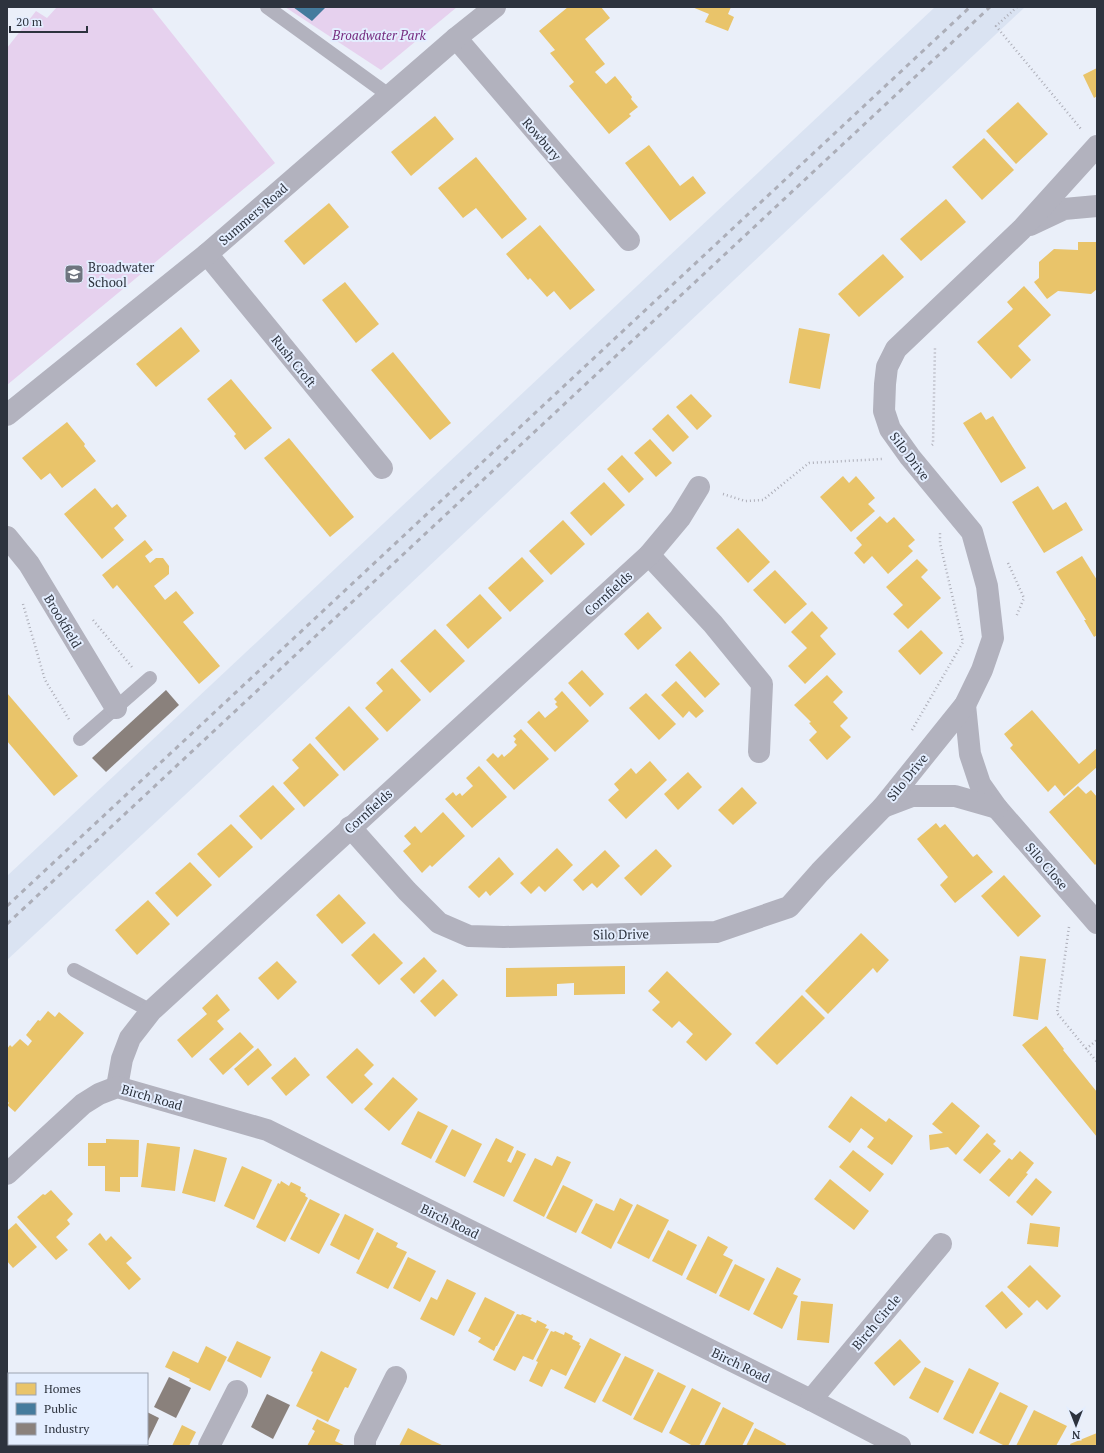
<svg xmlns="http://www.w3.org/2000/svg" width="1104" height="1453" font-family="'PT Serif',serif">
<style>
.built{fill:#dae3f2}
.green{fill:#e6d1ee}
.homes{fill:#e9c46a}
.public{fill:#457b9d}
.industry{fill:#8a817c}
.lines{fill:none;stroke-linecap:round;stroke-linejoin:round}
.path{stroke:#adaeb8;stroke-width:2.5;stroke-dasharray:1 3;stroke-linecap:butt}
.service{stroke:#b2b2be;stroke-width:14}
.minor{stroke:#b2b2be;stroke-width:22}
.tertiary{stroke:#b2b2be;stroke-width:22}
.rail{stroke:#acaeb8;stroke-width:3;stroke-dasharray:5 5;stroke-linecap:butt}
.labels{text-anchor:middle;stroke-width:4;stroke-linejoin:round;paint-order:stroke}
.park-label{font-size:13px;font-style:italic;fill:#762b7f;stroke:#e4eeff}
.street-label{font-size:13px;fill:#2d333e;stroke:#e4eeff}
.poi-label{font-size:13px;fill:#2d333e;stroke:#e4eeff;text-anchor:start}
</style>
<rect width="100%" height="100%" fill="#eaeff9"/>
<polygon class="built" points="935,7 1025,7 199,782 7,960 7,876"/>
<g class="green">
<polygon points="57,7 151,7 275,163 7,385 7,48 36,11 47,18"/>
<polygon points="285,7 457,7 381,70"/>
</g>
<g class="homes">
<polygon points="568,7 601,7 610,18 585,39 605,64 595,72 606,84 615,76 632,97 631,99 638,107 629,114 631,116 609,134 569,86 574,82 550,53 555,50 539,31"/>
<polygon points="692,7 731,7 728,14 734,17 728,31 705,22 709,14"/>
<polygon points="1097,68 1097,96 1094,98 1083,75"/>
<polygon points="1018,102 1048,134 1016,164 986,131"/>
<polygon points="435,116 454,139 411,176 391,152"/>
<polygon points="984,138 1014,170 982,200 952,167"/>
<polygon points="649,145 680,186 693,176 706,193 670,221 625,163"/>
<polygon points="476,157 527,219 502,239 476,208 463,218 438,188"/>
<polygon points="946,199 966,222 921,261 900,239"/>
<polygon points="329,203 349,227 304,265 284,241"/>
<polygon points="540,225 595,290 570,310 554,291 547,297 530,278 528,280 506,254"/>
<polygon points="1078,242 1097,242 1097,289 1091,294 1058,291 1047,299 1034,282 1039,278 1039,262 1054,249 1078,250"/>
<polygon points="883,254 904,277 859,317 838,294"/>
<polygon points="345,282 379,324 356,343 322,300"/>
<polygon points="1024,286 1051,315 1018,346 1031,360 1011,379 977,342 1013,309 1007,302"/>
<polygon points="181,327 200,351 156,387 136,364"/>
<polygon points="799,328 830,334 820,389 789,383"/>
<polygon points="393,352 451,423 430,440 371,370"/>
<polygon points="231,379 272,428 245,450 234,436 236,434 207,399"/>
<polygon points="691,394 712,416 697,430 676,407"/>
<polygon points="981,412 986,420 993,416 1026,468 1001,483 963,423"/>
<polygon points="668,414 689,437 673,452 652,429"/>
<polygon points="67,422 85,444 84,446 96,461 62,488 50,473 41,480 22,458"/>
<polygon points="289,438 354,517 330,537 264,458"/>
<polygon points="650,439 672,463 656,477 634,453"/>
<polygon points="622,455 644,479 629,493 607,469"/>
<polygon points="843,476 849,483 856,476 875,498 868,504 875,511 851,532 820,497"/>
<polygon points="604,482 625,505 591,536 570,513"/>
<polygon points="1038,486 1053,510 1066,502 1083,530 1044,553 1012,502"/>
<polygon points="95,488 112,508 117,504 127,516 114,528 124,540 102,559 64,514"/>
<polygon points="880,516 887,523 894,517 915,540 908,546 913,551 888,574 872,556 864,564 854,553 862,545 856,538"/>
<polygon points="563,520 585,544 551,575 529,551"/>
<polygon points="738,528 770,562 748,583 716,548"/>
<polygon points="145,540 153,550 145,556 150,563 156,558 163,558 169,566 169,574 154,586 165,600 176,591 194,613 183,622 220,666 199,684 117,585 113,589 102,575"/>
<polygon points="1082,556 1097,580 1097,635 1094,637 1084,620 1086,620 1056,572"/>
<polygon points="522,557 544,581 510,612 488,588"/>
<polygon points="917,559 928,570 921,577 941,598 908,629 893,614 903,605 886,587"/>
<polygon points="775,570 807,604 785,624 753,590"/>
<polygon points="480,594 502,618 468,649 446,625"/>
<polygon points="812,611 828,628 820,636 836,654 805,684 788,666 807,648 791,632"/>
<polygon points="648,612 662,628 638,650 624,634"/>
<polygon points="435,629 465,661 430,693 400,661"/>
<polygon points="921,630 943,653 920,675 898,651"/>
<polygon points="690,651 720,684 705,698 675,665"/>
<polygon points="392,668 421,700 387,732 365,708 383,691 376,683"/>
<polygon points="582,670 604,694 590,707 568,683"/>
<polygon points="827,675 843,692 833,702 848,718 840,726 851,737 827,760 809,740 817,732 809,723 811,722 794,705"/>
<polygon points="676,681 704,711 696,718 689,711 683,718 661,695"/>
<polygon points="562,691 589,721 555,752 527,722 539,711 545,718 558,707 555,704 557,702 554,699"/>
<polygon points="7,693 78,776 54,796 7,741"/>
<polygon points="646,693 676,724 659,740 629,708"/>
<polygon points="349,706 379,739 344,771 315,738"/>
<polygon points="1032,710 1079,764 1097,748 1097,767 1064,796 1055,785 1048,792 1010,748 1013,745 1004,734"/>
<polygon points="521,729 549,759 514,790 486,760 493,753 498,758 502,754 504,757 510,752 517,745 514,742 516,739 513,736"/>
<polygon points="310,743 339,775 304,807 283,783 299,768 292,760"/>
<polygon points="650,761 667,780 626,819 608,800 619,790 614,784 631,768 636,774"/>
<polygon points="479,766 507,797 472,828 445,799 453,792 456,796 460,793 462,796 473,786 466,778"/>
<polygon points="688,772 702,787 678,810 664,794"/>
<polygon points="273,785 295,809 261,840 239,816"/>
<polygon points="1078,786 1086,794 1091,790 1097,797 1097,863 1095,865 1049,812"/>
<polygon points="742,787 757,803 733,825 718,810"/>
<polygon points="443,812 465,836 432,867 430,865 422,873 403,851 411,844 404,836 415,826 421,833"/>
<polygon points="936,823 940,828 945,824 973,857 977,854 993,872 955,903 940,885 948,877 917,839"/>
<polygon points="231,824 253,847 219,878 197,854"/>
<polygon points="557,848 573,865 545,892 539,886 531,894 520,883"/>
<polygon points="656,849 672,866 641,896 624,878"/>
<polygon points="605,850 620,866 597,888 592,883 583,891 573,880"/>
<polygon points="499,857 514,874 490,896 486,891 479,898 468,887"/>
<polygon points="190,862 212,885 177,917 155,893"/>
<polygon points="1004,875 1041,916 1018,937 981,896"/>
<polygon points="339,894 366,923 342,944 316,915"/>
<polygon points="148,900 170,924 137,955 115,930"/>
<polygon points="374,933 403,963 379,985 351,955"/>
<polygon points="861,933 889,960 877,973 873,968 828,1014 805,991"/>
<polygon points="1020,956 1046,959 1038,1020 1013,1016"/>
<polygon points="424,957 437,971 414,994 400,979"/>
<polygon points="277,961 297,982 278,1000 258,978"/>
<polygon points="625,966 625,994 574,995 574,983 557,984 557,996 506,997 506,968"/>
<polygon points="667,971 732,1034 706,1061 686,1042 693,1034 679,1021 672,1028 652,1010 660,1002 648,991"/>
<polygon points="443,979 458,995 435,1017 420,1001"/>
<polygon points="217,994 230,1010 217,1021 224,1029 192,1058 177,1040 207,1014 202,1008"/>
<polygon points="802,995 825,1018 777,1065 755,1043"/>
<polygon points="48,1011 55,1017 59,1012 84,1033 15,1112 7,1105 9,1103 7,1101 7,1049 10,1045 12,1047 20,1039 28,1046 32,1041 26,1035 38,1020 40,1021"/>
<polygon points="1046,1026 1064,1049 1063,1050 1097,1092 1097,1137 1022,1045"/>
<polygon points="240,1032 254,1047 223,1075 209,1059"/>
<polygon points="258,1048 272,1065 248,1086 234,1069"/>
<polygon points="357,1048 374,1065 364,1075 373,1084 352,1104 326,1077"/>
<polygon points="295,1057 310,1075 286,1096 271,1078"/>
<polygon points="393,1077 418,1099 389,1131 364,1109"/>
<polygon points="851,1096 886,1122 889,1118 913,1136 892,1165 867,1147 874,1138 861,1128 850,1143 828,1127"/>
<polygon points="952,1102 980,1126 956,1155 948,1147 930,1150 929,1135 943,1133 932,1124"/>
<polygon points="418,1111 448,1126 431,1159 401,1144"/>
<polygon points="452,1129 482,1144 465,1177 435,1162"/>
<polygon points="987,1133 996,1141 993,1144 1001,1151 980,1174 963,1160"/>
<polygon points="496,1138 514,1147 507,1161 511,1163 517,1150 526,1154 504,1197 473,1182"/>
<polygon points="106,1139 139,1140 138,1177 120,1177 120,1192 105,1191 105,1166 88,1166 88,1143 106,1143"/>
<polygon points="147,1143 180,1147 175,1191 141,1187"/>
<polygon points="194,1149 227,1158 215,1202 182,1193"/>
<polygon points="853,1150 884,1174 870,1192 839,1167"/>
<polygon points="1020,1151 1034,1163 1026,1173 1028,1174 1009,1197 989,1180 1009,1158 1012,1160"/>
<polygon points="557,1156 571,1162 544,1217 513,1201 535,1158 552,1166"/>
<polygon points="242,1166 272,1180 254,1220 224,1206"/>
<polygon points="1036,1178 1052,1192 1032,1216 1016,1202"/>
<polygon points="830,1179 869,1211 854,1230 814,1199"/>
<polygon points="281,1181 289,1186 291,1182 301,1187 300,1191 306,1194 305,1196 308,1198 285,1242 256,1227 278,1183 280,1184"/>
<polygon points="563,1185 593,1200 576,1233 546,1218"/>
<polygon points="51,1190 73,1214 67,1220 70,1224 56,1237 68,1250 56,1260 17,1217 43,1194 45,1195"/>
<polygon points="620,1198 633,1205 611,1249 581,1233 596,1203 614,1211"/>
<polygon points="310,1199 340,1214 319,1254 290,1239"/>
<polygon points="637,1204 669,1220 649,1259 617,1243"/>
<polygon points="345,1214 374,1229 359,1260 330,1245"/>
<polygon points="16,1223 37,1247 13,1268 7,1261 7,1231"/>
<polygon points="1030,1223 1060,1227 1058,1247 1027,1244"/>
<polygon points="668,1230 697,1245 682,1276 652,1261"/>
<polygon points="377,1232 398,1243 396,1247 407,1252 388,1289 356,1273"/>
<polygon points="100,1233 106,1241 111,1236 132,1258 126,1263 141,1279 129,1290 88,1244"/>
<polygon points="708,1236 728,1247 723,1255 733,1260 716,1294 686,1279"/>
<polygon points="408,1257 436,1271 420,1302 393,1288"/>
<polygon points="735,1264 765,1279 749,1311 719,1296"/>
<polygon points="1030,1265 1061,1296 1047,1310 1037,1300 1029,1308 1007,1287"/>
<polygon points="777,1267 801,1279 793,1294 798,1296 782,1329 753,1314"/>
<polygon points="447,1279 476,1293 454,1336 420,1319 431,1297 437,1300"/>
<polygon points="1002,1291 1023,1314 1006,1329 985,1306"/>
<polygon points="485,1297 515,1312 497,1346 496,1346 494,1351 478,1342 481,1338 468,1331"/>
<polygon points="801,1301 833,1304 829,1343 797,1340"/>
<polygon points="517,1314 521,1315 522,1314 532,1318 530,1320 536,1323 537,1320 547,1325 545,1328 549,1329 533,1360 523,1356 515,1371 493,1360"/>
<polygon points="551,1331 554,1332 555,1331 564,1335 565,1332 573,1336 572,1339 580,1343 579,1345 581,1346 566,1376 551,1369 542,1387 529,1381 538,1362 536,1361"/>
<polygon points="590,1338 621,1354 595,1403 564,1388"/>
<polygon points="900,1339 921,1362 894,1386 874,1363"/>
<polygon points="237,1341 271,1357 261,1378 227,1361"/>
<polygon points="206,1346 227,1357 210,1391 189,1381 190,1379 165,1367 173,1351 198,1363"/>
<polygon points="321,1351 357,1369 348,1388 345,1387 328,1422 296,1406 313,1372 311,1371"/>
<polygon points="625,1356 654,1370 631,1416 602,1401"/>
<polygon points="925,1367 954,1381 938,1413 909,1398"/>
<polygon points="969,1368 999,1383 973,1434 943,1419"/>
<polygon points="658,1372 686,1386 662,1433 633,1419"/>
<polygon points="692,1388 721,1403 699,1446 693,1446 669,1433"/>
<polygon points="1000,1392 1028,1406 1008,1446 1005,1446 979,1433"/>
<polygon points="723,1407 754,1423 742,1446 704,1446"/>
<polygon points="1034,1410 1067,1426 1056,1446 1016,1446"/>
<polygon points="317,1419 340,1430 335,1441 346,1446 307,1446 315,1431 312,1429"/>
<polygon points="182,1425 196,1432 189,1446 172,1446"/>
<polygon points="408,1428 431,1440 444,1446 399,1446"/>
<polygon points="755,1428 786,1444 785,1446 746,1446"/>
<polygon points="1097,1433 1097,1446 1071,1446 1070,1444"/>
</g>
<polygon class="public" points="293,7 326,7 312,21"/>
<g class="industry">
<polygon points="166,690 179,705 106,772 92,758"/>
<polygon points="169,1377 191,1388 176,1418 154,1407"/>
<polygon points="267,1394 290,1405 273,1439 251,1427"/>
<polygon points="147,1412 159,1418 147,1443"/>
</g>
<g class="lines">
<g class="path">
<polyline points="1017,7 996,26 1081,129"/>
<polyline points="932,445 933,444 935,347"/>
<polyline points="723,494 745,501 763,500 809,463 882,459"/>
<polyline points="1008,563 1024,598 1016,617"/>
<polyline points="23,604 45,680 70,721"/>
<polyline points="93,620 132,667"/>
<polyline points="912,730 963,642 940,543 940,531"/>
<polyline points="1069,927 1057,1013 1097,1062"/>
<polyline points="1086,1049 1097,1040"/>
</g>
<g class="service">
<polyline points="267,7 390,96"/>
<polyline points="80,739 150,678"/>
<polyline points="74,970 151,1011"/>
</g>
<g class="minor">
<polyline points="456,38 629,240"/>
<polyline points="1030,225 1064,209 1097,206"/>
<polyline points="207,254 382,468"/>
<polyline points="7,537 29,564 116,708"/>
<polyline points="649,555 713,624 762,684 759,752"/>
<polyline points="965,705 970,754 980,784 997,808 1097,923"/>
<polyline points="883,807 912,796 955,796 997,808"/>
<polyline points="350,827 407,891 439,923 469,936 504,937 716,932 789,907 820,872 883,807 965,705 982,670 993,638 987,586 972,532 910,457 890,429 884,411 885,384 887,367 896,349 1022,229 1097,146"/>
<polyline points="117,1087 122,1059 130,1038 151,1011 649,555 680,518 699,487"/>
<polyline points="7,1174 83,1104 99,1094 117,1087 267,1130 811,1400 900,1446"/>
<polyline points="811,1400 941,1244"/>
<polyline points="209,1446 237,1391"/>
<polyline points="365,1446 365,1439 396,1377"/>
</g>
<polyline class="tertiary" points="7,415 207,254 456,38 495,7"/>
<g class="rail">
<polyline points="7,906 970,7"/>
<polyline points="7,924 990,7"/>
</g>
</g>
<defs>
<symbol id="school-square" viewBox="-11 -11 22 22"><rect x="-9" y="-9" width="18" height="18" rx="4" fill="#6f757f" stroke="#e4eeff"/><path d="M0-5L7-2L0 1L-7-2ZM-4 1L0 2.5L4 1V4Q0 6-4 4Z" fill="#fff"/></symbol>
</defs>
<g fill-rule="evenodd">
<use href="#school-square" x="63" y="263" width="22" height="22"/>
</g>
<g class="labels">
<g class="park-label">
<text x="379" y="40">Broadwater Park</text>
</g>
<g class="street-label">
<text transform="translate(542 139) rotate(49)" y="5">Rowbury</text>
<text transform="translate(253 214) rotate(-41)" y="5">Summers Road</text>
<text transform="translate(294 361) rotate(51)" y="5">Rush Croft</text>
<text transform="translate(910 456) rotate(53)" y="5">Silo Drive</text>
<text transform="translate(608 593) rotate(-42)" y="5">Cornfields</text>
<text transform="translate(63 621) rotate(59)" y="5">Brookfield</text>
<text transform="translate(907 777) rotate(-51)" y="5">Silo Drive</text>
<text transform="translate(368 811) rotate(-42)" y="5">Cornfields</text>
<text transform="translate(1047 866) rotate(49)" y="5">Silo Close</text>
<text transform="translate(621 934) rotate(-1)" y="5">Silo Drive</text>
<text transform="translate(152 1097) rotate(16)" y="5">Birch Road</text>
<text transform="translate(450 1221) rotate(26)" y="5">Birch Road</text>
<text transform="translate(876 1322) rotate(-50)" y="5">Birch Circle</text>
<text transform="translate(741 1365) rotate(26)" y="5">Birch Road</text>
</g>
<g class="poi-label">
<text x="88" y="272">Broadwater<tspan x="88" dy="15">School</tspan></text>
</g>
</g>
<rect width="1104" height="1453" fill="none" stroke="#2d333e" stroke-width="16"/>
<rect x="8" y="1373" width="140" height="72" fill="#e4eeff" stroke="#9ba3b2"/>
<rect x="16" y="1383" width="20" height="12" fill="#e9c46a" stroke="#9ba3b2"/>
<text x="44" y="1393" font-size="12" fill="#2d333e">Homes</text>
<rect x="16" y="1403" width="20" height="12" fill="#457b9d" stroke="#9ba3b2"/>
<text x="44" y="1413" font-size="12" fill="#2d333e">Public</text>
<rect x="16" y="1423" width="20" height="12" fill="#8a817c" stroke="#9ba3b2"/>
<text x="44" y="1433" font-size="12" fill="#2d333e">Industry</text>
<g transform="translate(1076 1425) rotate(180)" stroke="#e4eeff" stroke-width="3" paint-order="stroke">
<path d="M0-3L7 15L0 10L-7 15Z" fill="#2d333e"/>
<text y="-6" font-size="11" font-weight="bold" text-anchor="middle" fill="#2d333e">N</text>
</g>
<path d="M10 26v6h77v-6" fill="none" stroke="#2d333e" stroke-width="2"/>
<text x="16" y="26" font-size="12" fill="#2d333e" stroke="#e4eeff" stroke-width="3" paint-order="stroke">20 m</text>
</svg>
